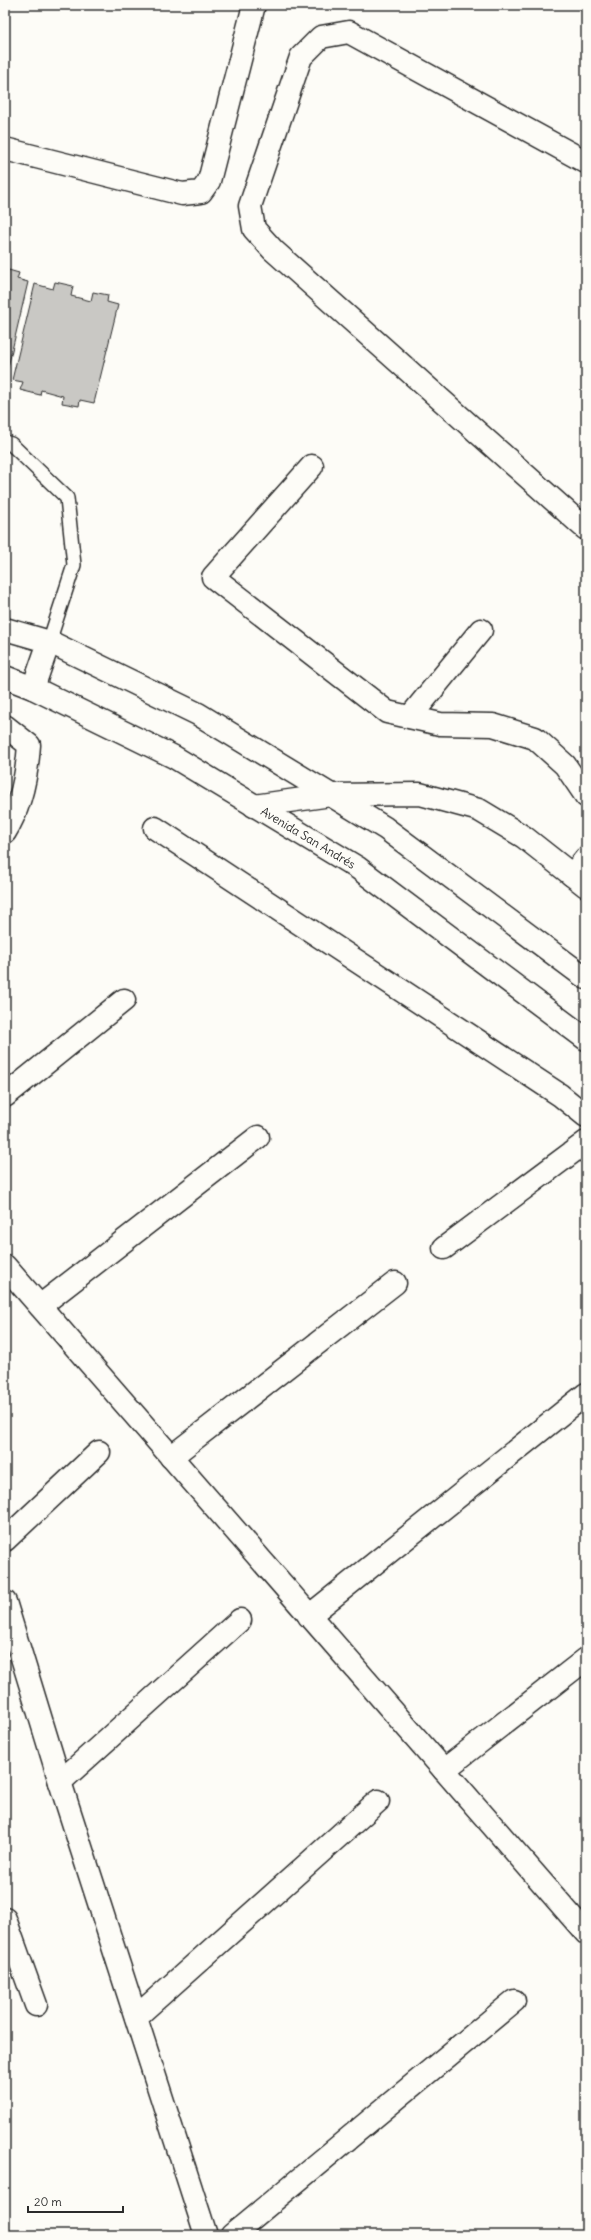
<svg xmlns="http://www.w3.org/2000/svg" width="591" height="2240" font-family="Delius,sans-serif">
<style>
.building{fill:#c9c8c4;stroke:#2b2b2b}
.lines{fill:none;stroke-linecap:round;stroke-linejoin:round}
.lane-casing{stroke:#2b2b2b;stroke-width:16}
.street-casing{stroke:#2b2b2b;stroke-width:25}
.lane{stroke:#fdfcf7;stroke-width:13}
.street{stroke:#fdfcf7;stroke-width:22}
.labels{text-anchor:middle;stroke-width:3;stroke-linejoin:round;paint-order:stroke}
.street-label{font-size:12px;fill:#2b2b2b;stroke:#fdfcf7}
</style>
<rect width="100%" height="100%" fill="#fdfcf7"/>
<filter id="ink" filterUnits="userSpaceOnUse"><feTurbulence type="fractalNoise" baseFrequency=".025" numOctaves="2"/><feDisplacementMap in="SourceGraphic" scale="8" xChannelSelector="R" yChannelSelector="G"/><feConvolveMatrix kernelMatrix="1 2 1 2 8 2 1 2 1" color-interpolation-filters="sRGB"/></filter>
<g filter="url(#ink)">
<g class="building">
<polygon points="5,269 19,273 17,279 28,282 5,380"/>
<polygon points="55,282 73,286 71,296 91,301 93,292 108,295 107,302 118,305 94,403 80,400 79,406 62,403 63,396 41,390 40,395 20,390 23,382 12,380 35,284 53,289"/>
</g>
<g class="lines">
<defs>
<polyline id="lane" points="5,442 11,444 67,498 74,565 49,642"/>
<g id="street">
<polyline points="5,149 182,194 201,192 209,181 254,5"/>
<polyline points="586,162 349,32 321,37 301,57 250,206 254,229 273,250 586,529"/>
<polyline points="312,466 213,577 387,712 440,724 493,725 535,738 565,765 586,796"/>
<polyline points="5,629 50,642 198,714 385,828 586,978"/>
<polyline points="5,677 33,688 174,757 358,868 586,1039"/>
<polyline points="33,688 49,642"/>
<polyline points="410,717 481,630"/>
<path d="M 5,726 L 29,745 C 27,774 20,808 5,832"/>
<polyline points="254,806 331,795 420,794 479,810 524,837 586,886"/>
<polyline points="155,828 560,1095 586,1116"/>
<polyline points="572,875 586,858"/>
<polyline points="5,1096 124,1000"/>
<polyline points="444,1248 586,1142"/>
<polyline points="5,1266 586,1933"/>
<polyline points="40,1306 258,1137"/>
<polyline points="171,1457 395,1283"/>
<polyline points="5,1540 99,1452"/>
<polyline points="5,1602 60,1782 206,2235"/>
<polyline points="309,1616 586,1394"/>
<polyline points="444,1770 586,1659"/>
<polyline points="60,1782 240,1620"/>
<polyline points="5,1919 36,2005"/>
<polyline points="136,2017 378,1801"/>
<polyline points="232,2235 514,2001"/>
</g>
</defs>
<use href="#lane" class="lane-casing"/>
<use href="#street" class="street-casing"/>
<use href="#lane" class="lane"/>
<use href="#street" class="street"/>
</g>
</g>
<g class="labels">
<g class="street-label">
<text transform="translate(308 838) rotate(31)" y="4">Avenida San Andrés</text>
</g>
</g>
<rect width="591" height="2240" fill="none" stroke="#fdfcf7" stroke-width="20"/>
<rect x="10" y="10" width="571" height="2220" fill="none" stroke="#2b2b2b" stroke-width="1.5" filter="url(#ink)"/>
<path d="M28 2206v6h95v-6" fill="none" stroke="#2b2b2b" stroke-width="2"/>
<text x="34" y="2206" font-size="12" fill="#2b2b2b" stroke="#fdfcf7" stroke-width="3" paint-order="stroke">20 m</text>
</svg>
